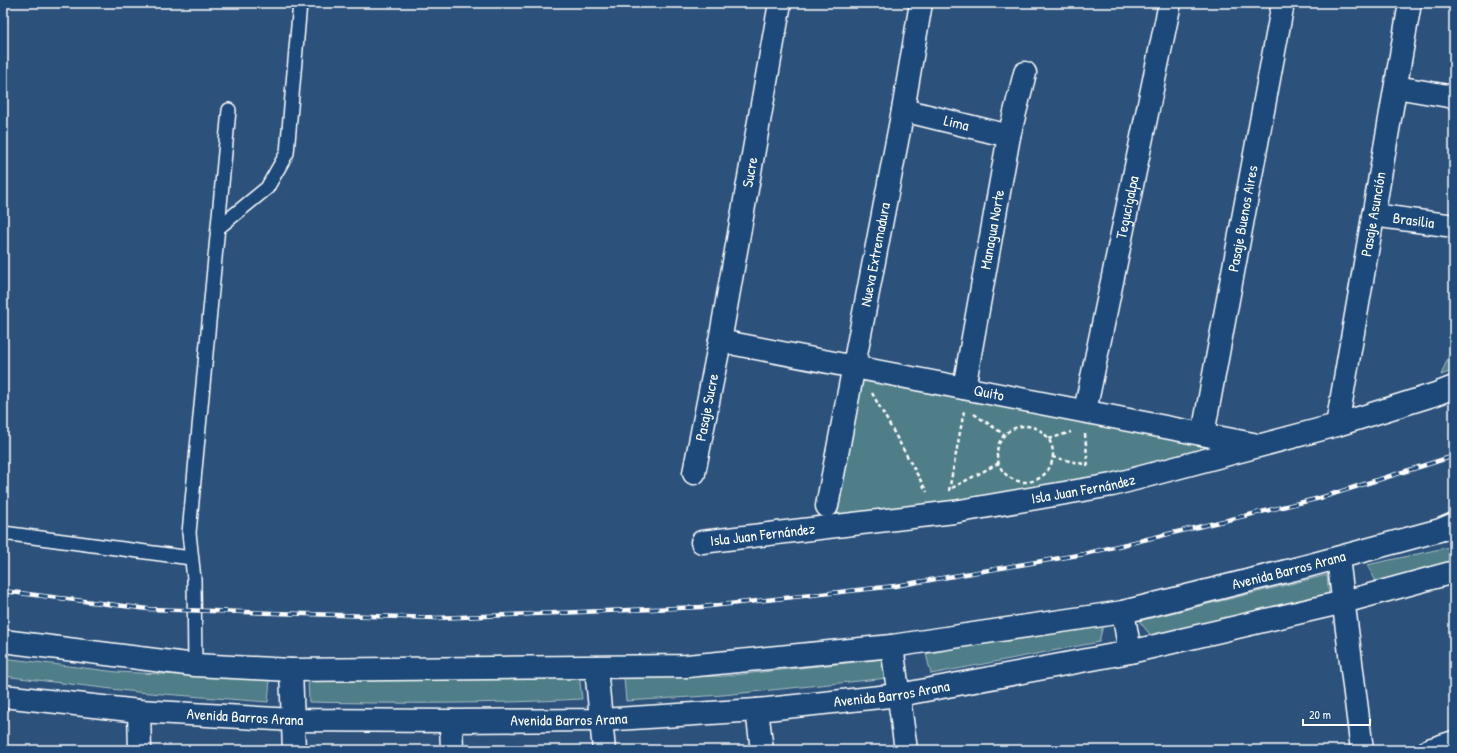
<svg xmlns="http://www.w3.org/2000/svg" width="1457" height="753" font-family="'Patrick Hand',sans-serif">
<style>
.green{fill:#507e88;stroke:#a8bec4}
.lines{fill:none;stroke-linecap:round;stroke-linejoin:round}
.lane-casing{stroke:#fff;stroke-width:16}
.street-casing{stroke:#fff;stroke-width:25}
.secondary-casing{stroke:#fff;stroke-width:25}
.path{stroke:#fff;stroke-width:2.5;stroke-dasharray:4 3;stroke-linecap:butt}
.lane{stroke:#1f4a7a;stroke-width:13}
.street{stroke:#1f4a7a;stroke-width:22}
.secondary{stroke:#1f4a7a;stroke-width:22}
.rail-casing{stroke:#fff;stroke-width:4.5}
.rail{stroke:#1f4a7a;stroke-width:3;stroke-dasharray:9;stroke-linecap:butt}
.labels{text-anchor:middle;stroke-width:4;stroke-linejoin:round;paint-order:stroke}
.street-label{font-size:15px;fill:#fff;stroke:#1f4a7a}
</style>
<rect width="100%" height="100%" fill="#2c527c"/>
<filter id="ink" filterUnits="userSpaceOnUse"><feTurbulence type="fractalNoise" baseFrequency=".025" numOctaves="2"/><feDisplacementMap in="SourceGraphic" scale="8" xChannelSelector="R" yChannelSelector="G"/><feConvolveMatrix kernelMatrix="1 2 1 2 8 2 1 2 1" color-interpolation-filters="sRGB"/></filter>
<g filter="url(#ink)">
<g class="green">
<polygon points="1454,343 1454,370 1441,375"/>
<polygon points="863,377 1214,445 1180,463 1067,489 837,517"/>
<polygon points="1454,546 1454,561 1377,583 1367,565"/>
<polygon points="1327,575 1329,597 1153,638 1139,621"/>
<polygon points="1104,621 1099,642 931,674 926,654"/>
<polygon points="3,658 117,672 270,679 268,702 137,692 3,676"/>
<polygon points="884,659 888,678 723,695 626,701 624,678 725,676"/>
<path d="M 579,674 L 582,699 C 491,704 400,704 309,702 L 308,679 Z"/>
</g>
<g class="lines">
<defs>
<g id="lane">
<polyline points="218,228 267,188 287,153 300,3"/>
<polyline points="3,533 191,558"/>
<polyline points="195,665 194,579 189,533 229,110"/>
</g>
<g id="street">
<polyline points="1396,87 1454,97"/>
<path id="s1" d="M 903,110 L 1009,136"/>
<path id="s2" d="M 1373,215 L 1454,226"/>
<path id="s3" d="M 720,341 L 1253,444"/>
<path id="s4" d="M 964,388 L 1009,136 L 1025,73"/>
<path id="s5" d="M 1085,411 L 1170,3"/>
<path id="s6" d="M 1337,425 L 1410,3"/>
<path id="s7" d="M 1203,434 L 1283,3"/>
<path id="s8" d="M 694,473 L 720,341 L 780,3"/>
<path id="s9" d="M 827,506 L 903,110 L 921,3"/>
<path id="s10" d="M 702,542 L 954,512 L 1112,485 L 1337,425 L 1436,394 L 1454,387"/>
<polyline points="1338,558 1362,750"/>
<polyline points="1123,612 1130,652"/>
<polyline points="892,646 906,750"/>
<polyline points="596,668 604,750"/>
<polyline points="291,670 294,750"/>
<path id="s11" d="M 3,696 L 139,711 L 293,720 L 451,721 L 601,720 L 757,710 L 899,695 L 1130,652 L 1344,602 L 1454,572"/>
<polyline points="757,710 762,750"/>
<polyline points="139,711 140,750"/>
<polyline points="451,721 452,750"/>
<polyline points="1429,750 1454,742"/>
</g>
<g id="secondary">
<path id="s12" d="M 3,641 L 195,665 L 291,670 L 687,666 L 892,646 L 1123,612 L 1307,566 L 1440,530 L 1454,524"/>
</g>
</defs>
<use href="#lane" class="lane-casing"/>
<use href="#street" class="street-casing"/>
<use href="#secondary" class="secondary-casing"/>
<g class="path">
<polyline points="872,393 927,492"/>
<polyline points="974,414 1005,435"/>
<circle cx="1025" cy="454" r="28"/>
<polyline points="1085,434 1088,467"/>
<polyline points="1049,439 1071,432"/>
<polyline points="1052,457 1088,465"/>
<polyline points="952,488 999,463"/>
<polyline points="949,491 964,411"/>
</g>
<use href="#lane" class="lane"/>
<use href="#street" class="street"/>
<use href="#secondary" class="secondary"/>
<defs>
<polyline id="rail" points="3,591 148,609 436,618 701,607 895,586 1084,554 1320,498 1454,456"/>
</defs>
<use href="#rail" class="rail-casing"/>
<use href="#rail" class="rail"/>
</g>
</g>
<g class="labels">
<g class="street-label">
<text dy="5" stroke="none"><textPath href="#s1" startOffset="55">Lima</textPath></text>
<text dy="5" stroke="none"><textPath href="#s8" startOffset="306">Sucre</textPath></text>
<text dy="5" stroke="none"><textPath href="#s5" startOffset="208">Tegucigalpa</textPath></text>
<text dy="5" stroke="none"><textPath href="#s6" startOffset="214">Pasaje Asunción</textPath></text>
<text dy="5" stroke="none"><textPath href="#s7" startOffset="219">Pasaje Buenos Aires</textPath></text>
<text dy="5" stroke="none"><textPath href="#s2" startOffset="41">Brasilia</textPath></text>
<text dy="5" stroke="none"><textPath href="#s4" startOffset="161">Managua Norte</textPath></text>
<text dy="5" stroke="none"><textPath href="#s9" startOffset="256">Nueva Extremadura</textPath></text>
<text dy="5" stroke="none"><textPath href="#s3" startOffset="274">Quito</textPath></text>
<text dy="5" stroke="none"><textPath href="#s8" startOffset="67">Pasaje Sucre</textPath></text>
<text dy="5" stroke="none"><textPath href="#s10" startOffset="385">Isla Juan Fernández</textPath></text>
<text dy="5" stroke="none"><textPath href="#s10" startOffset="61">Isla Juan Fernández</textPath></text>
<text dy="5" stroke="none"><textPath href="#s12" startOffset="1296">Avenida Barros Arana</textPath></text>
<text dy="5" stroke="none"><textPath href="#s11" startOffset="891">Avenida Barros Arana</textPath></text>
<text dy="5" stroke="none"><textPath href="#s11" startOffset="243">Avenida Barros Arana</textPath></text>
<text dy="5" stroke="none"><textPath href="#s11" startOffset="567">Avenida Barros Arana</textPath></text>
</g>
</g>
<rect width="1457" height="753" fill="none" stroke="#1f4a7a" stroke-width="16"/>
<rect x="8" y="8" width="1441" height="737" fill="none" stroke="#fff" stroke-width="1.5" filter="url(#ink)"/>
<path d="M1303 719v6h67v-6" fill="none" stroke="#ffffff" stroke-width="2"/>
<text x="1309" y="719" font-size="12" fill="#ffffff" stroke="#1f4a7a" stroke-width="3" paint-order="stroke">20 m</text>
</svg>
